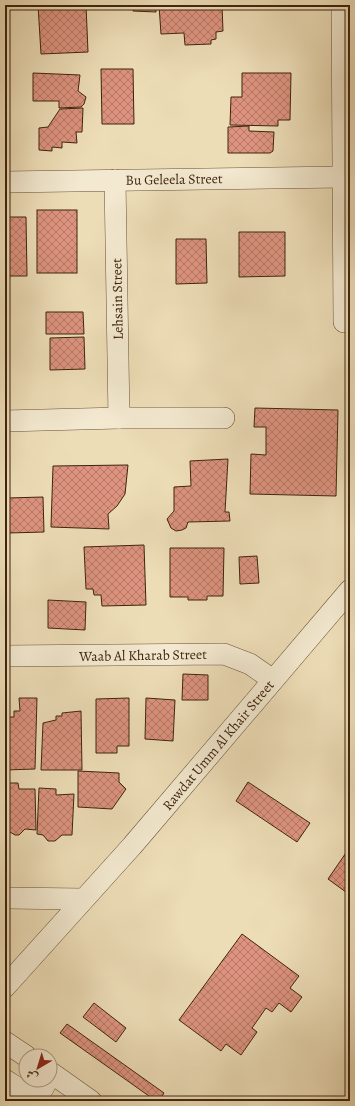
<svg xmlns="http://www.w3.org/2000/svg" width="355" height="1106" font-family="Alegreya,Amiri,serif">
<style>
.building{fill:url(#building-cross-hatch);stroke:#3e240e}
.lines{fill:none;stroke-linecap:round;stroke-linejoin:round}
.street-casing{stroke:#6a5238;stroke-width:22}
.street{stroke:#f3e9d0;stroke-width:21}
.labels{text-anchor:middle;stroke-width:3;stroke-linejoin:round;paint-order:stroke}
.street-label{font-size:14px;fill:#3e240e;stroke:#f3e9d0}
</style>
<defs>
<pattern id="building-cross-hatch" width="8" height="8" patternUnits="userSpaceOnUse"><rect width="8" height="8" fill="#dd937f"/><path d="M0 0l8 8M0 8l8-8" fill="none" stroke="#b57866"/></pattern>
</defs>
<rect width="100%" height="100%" fill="#edddb7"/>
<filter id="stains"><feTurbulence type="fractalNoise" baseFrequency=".005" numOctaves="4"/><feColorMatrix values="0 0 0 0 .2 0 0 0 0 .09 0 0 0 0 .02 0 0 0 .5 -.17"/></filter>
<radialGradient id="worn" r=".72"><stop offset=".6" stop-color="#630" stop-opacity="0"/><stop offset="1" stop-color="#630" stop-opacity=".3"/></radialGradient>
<g class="building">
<polygon points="38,5 86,5 88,52 41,54"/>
<polygon points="133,5 156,5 156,12 133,11"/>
<polygon points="159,5 222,5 223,31 216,32 216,39 211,40 211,44 185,45 184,33 161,34"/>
<polygon points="101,69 133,69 134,124 102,124"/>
<polygon points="33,73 80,75 78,91 86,97 84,104 81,107 59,108 59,101 33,101"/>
<polygon points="242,73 291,73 290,120 278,120 278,126 230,125 231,97 242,97"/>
<polygon points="83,108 82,132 76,132 77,143 62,142 62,148 52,147 52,151 39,150 39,128 48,127 60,109"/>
<polygon points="249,126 249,131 274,132 273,151 270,153 228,153 228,127"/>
<rect x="37" y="210" width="40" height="63"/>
<polygon points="5,217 26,217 27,276 5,276"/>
<polygon points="239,232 285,232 285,276 239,277"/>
<polygon points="176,239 206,239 207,283 176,284"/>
<polygon points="46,312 83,312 84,334 46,334"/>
<polygon points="84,337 85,369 50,370 50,338"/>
<polygon points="255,408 338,410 336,496 250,494 251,454 266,455 266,427 254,427"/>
<polygon points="228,459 225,512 229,512 230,521 188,522 186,528 182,530 176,531 171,528 167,519 174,511 174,487 191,486 190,461"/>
<polygon points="128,465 125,494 117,506 108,514 109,529 51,527 53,466"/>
<polygon points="43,497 44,532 8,533 7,498"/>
<polygon points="144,545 146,605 102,606 101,595 94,595 93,589 86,589 84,547"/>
<polygon points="170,548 224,548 223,596 207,596 207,600 188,600 188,597 170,597"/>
<polygon points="257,556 259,583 240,584 239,557"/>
<polygon points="48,600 86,602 85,630 48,628"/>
<polygon points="183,674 208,675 208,700 182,700"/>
<polygon points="19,698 37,698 35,769 5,770 5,717 14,717 14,711 20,711"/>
<polygon points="129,698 129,746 117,746 117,753 96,753 96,699"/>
<polygon points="146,698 175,700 173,741 145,739"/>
<polygon points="81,711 82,770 41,770 43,723 56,720 56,716 62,716 62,713"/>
<polygon points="78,771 119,773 119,782 126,789 112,809 78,807"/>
<polygon points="248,782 310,823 297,842 236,801"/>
<polygon points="5,783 18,783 19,789 35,789 36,830 25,829 19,835 15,835 5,829"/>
<polygon points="39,788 56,789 56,795 74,794 72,835 62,835 55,841 48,841 43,835 37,834"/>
<polygon points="350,847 350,895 328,879"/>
<polygon points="242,934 299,976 290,988 302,997 291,1012 279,1003 272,1012 266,1008 252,1028 257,1032 241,1055 226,1044 221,1051 179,1020"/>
<polygon points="94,1003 126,1028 116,1042 83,1017"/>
<polygon points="67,1024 164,1093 159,1101 156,1101 60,1033"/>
</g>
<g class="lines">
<defs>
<g id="street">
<polyline points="342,5 344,322"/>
<polyline points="115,180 119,418"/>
<polyline points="5,182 343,177"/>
<polyline points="5,421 119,418 224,418"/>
<polyline points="5,656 224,654 250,664 273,680"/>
<polyline points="5,898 83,899"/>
<polyline points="5,987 132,846 350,590"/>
<polyline points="5,1042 26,1056"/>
<polyline points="50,1072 91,1101"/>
<path d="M 5,1080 C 20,1089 38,1106 47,1080"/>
</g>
</defs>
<use href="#street" class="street-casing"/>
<use href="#street" class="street"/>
</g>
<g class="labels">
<g class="street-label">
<text transform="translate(174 179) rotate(-1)" y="5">Bu Geleela Street</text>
<text transform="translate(117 299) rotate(-91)" y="5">Lehsain Street</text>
<text transform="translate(143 655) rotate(-1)" y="5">Waab Al Kharab Street</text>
<text transform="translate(218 745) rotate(-50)" y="5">Rawdat Umm Al Khair Street</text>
</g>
</g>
<rect width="355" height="1106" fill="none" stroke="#edddb7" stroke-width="20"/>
<rect x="6" y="6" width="343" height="1094" fill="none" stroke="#3e240e" stroke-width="2"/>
<rect x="10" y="10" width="335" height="1086" fill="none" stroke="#3e240e"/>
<g transform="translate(38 1068) rotate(218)"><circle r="19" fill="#f3e9d0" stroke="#ab9a82"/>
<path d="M0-3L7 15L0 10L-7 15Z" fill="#8f2418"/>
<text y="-6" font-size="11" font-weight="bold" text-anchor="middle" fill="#3e240e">ش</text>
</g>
<rect width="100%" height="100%" filter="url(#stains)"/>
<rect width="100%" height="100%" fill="url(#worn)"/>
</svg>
